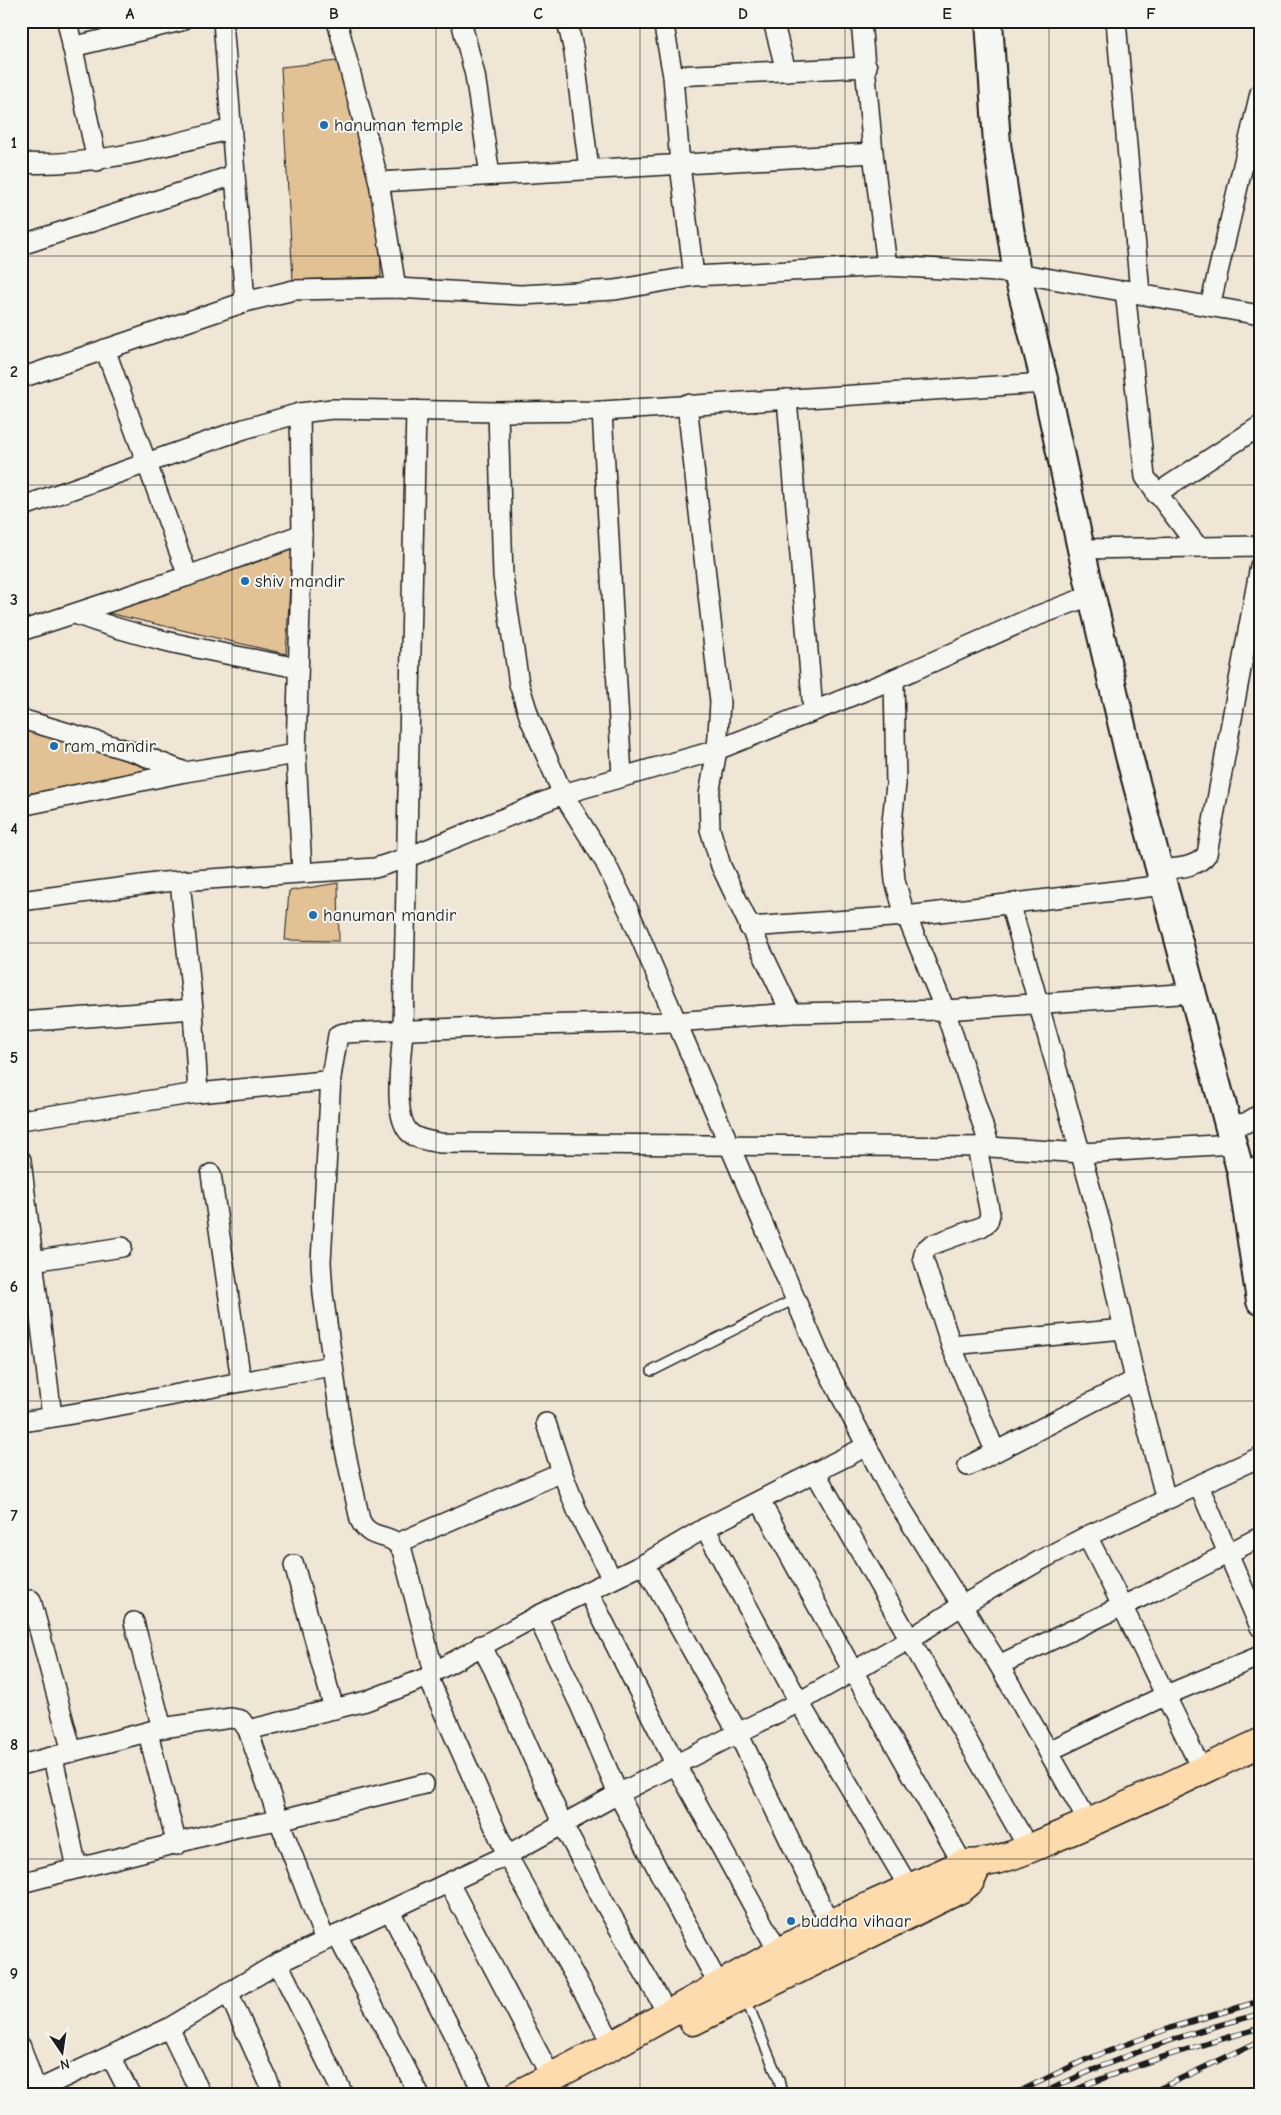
<svg xmlns="http://www.w3.org/2000/svg" width="1281" height="2115" font-family="'Comic Neue',sans-serif">
<style>
.building{fill:#e2c295;stroke:#1c1c1c}
.lines{fill:none;stroke-linecap:round;stroke-linejoin:round}
.lane-casing{stroke:#1c1c1c;stroke-width:12}
.street-casing{stroke:#1c1c1c;stroke-width:22}
.secondary-casing{stroke:#1c1c1c;stroke-width:30}
.highway-casing{stroke:#1c1c1c;stroke-width:31}
.lane{stroke:#f6f6f2;stroke-width:9}
.street{stroke:#f6f6f2;stroke-width:19}
.secondary{stroke:#f6f6f2;stroke-width:26}
.highway{stroke:#fedbac;stroke-width:28}
.rail-casing{stroke:#1c1c1c;stroke-width:5.5}
.rail{stroke:#f6f6f2;stroke-width:4;stroke-dasharray:11;stroke-linecap:butt}
.grid{fill:none;stroke:#1c1c1c;stroke-width:1;stroke-opacity:0.55}
.poi-dot{fill:#1f6fb2;stroke:#f6f6f2;stroke-width:2}
.labels{text-anchor:middle;stroke-width:4;stroke-linejoin:round;paint-order:stroke}
.poi-label{font-size:18px;fill:#1c1c1c;stroke:#f6f6f2;text-anchor:start}
.neatline{fill:none;stroke:#1c1c1c;stroke-width:2}
.grid-label{font-size:16px;text-anchor:middle;font-weight:bold;fill:#1c1c1c}
</style>
<rect width="100%" height="100%" fill="#f0e6d6"/>
<filter id="ink" filterUnits="userSpaceOnUse"><feTurbulence type="fractalNoise" baseFrequency=".02" numOctaves="2"/><feDisplacementMap in="SourceGraphic" scale="10" xChannelSelector="R" yChannelSelector="G"/><feConvolveMatrix kernelMatrix="1 2 1 2 8 2 1 2 1" color-interpolation-filters="sRGB"/></filter>
<g filter="url(#ink)">
<g class="building">
<polygon points="347,60 379,182 381,277 293,280 281,67"/>
<polygon points="292,550 286,654 108,613"/>
<polygon points="21,720 154,771 21,795"/>
<polygon points="338,883 339,941 285,940 289,891"/>
</g>
<g class="lines">
<defs>
<g id="lane">
<polyline points="652,1371 795,1299"/>
<polyline points="745,1997 779,2080 782,2094"/>
</g>
<g id="street">
<polyline points="67,21 97,161"/>
<polyline points="223,21 245,302"/>
<polyline points="337,21 379,182 396,288"/>
<polyline points="461,21 475,75 490,175"/>
<polyline points="567,21 574,52 589,169"/>
<polyline points="663,21 673,76 680,165 694,276"/>
<polyline points="773,21 786,71"/>
<polyline points="861,21 873,153 887,266"/>
<polyline points="1116,21 1140,293"/>
<polyline points="72,47 181,21"/>
<polyline points="673,76 867,67"/>
<path d="M 21,163 C 93,167 162,147 231,129"/>
<polyline points="379,182 873,153"/>
<polyline points="21,245 234,175"/>
<polyline points="1125,290 1145,477 1198,547"/>
<polyline points="1210,306 1260,93"/>
<polyline points="105,349 188,576"/>
<polyline points="21,378 245,302 294,290 396,288 521,295 615,290 694,276 887,266 1017,273 1260,315"/>
<polyline points="787,399 813,711"/>
<polyline points="687,404 720,702 717,750 709,795 710,829 721,866 791,1013"/>
<path d="M 416,410 L 403,1030 C 402,1053 391,1116 410,1133 C 418,1140 430,1141 440,1143 L 990,1147 L 1082,1153 L 1233,1144"/>
<polyline points="602,411 622,777"/>
<polyline points="498,412 503,576 519,684 530,719 563,794 605,862 629,911 818,1352 887,1485 999,1665 1089,1823"/>
<polyline points="300,413 302,534 296,754 302,872"/>
<polyline points="1156,494 1260,426"/>
<polyline points="21,507 244,429 300,413 332,409 498,412 602,411 1045,383"/>
<polyline points="1081,549 1260,546"/>
<path d="M 75,614 C 147,641 223,653 298,668"/>
<polyline points="21,631 188,576 302,534"/>
<polyline points="894,679 896,784 891,832 895,881 902,905 945,1010 990,1147"/>
<polyline points="21,719 137,753 185,772"/>
<polyline points="21,806 185,772 296,754"/>
<path d="M 1160,870 C 1176,868 1197,868 1207,854 L 1260,566"/>
<polyline points="180,881 193,1009 198,1093"/>
<polyline points="21,901 164,882 375,868 406,858 563,794 717,750 894,679 1029,619 1092,595"/>
<polyline points="1010,903 1102,1229 1135,1380 1166,1500"/>
<polyline points="749,927 906,916 1164,885"/>
<polyline points="21,1022 193,1009"/>
<path d="M 331,1077 L 321,1262 L 323,1294 L 344,1445 L 360,1520 C 371,1543 390,1530 402,1550 L 434,1672"/>
<polyline points="21,1120 198,1093 324,1081 331,1077 338,1035 344,1033 529,1025 675,1022 791,1013 945,1010 1193,993"/>
<polyline points="1229,1125 1246,1123 1260,1114"/>
<polyline points="977,1147 990,1214 988,1222 981,1227 931,1245 925,1250 923,1258 951,1345 995,1451"/>
<polyline points="21,1160 52,1417"/>
<polyline points="1241,1173 1260,1165"/>
<polyline points="211,1174 241,1381"/>
<polyline points="33,1261 122,1247"/>
<polyline points="951,1345 1124,1329"/>
<path d="M 21,1422 C 126,1407 228,1382 333,1366"/>
<polyline points="546,1423 562,1472 578,1513 612,1579"/>
<polyline points="968,1466 1135,1380"/>
<polyline points="815,1472 1029,1849"/>
<polyline points="1199,1486 1260,1627"/>
<polyline points="760,1501 853,1671 963,1864"/>
<polyline points="705,1528 799,1702 910,1889"/>
<path d="M 1087,1536 C 1127,1613 1163,1692 1202,1770"/>
<polyline points="398,1543 562,1472"/>
<polyline points="644,1564 738,1733 830,1924"/>
<polyline points="294,1565 334,1709"/>
<polyline points="589,1593 676,1765 779,1953"/>
<polyline points="31,1600 72,1752"/>
<polyline points="537,1616 580,1705 618,1794 724,1995"/>
<polyline points="134,1622 162,1728"/>
<polyline points="481,1645 493,1668 563,1825 601,1897 668,2014"/>
<polyline points="999,1665 1156,1590 1260,1537"/>
<polyline points="428,1677 507,1855 613,2045"/>
<polyline points="248,1730 366,1701 428,1677 434,1672 537,1616 644,1564 705,1528 867,1446"/>
<polyline points="148,1733 177,1845"/>
<polyline points="1049,1751 1164,1696 1260,1656"/>
<polyline points="53,1758 77,1868"/>
<polyline points="21,1765 162,1728 231,1718 241,1720 248,1730 279,1820 325,1940"/>
<polyline points="21,1883 235,1828 279,1820 424,1784"/>
<polyline points="449,1883 551,2077"/>
<polyline points="390,1911 484,2094"/>
<polyline points="337,1935 419,2094"/>
<polyline points="278,1963 343,2094"/>
<polyline points="228,1992 274,2094"/>
<polyline points="169,2028 201,2094"/>
<polyline points="21,2047 36,2090"/>
<polyline points="111,2057 130,2094"/>
<polyline points="29,2094 169,2028 278,1963 507,1855 618,1794 799,1702 910,1639 961,1606 1039,1561 1087,1536 1260,1457"/>
</g>
<polyline id="secondary" points="989,21 997,144 1017,273 1045,383 1081,549 1129,756 1241,1173 1260,1301"/>
<g id="highway">
<polyline points="693,2021 962,1888 970,1881 978,1865"/>
<path d="M 519,2094 L 613,2045 L 830,1924 L 963,1864 C 996,1865 1031,1848 1061,1835 C 1128,1807 1194,1774 1260,1743"/>
</g>
</defs>
<use href="#lane" class="lane-casing"/>
<use href="#street" class="street-casing"/>
<use href="#secondary" class="secondary-casing"/>
<use href="#highway" class="highway-casing"/>
<use href="#lane" class="lane"/>
<use href="#street" class="street"/>
<use href="#secondary" class="secondary"/>
<use href="#highway" class="highway"/>
<defs>
<g id="rail">
<polyline points="1014,2094 1085,2060 1170,2028 1260,2001"/>
<path d="M 1041,2094 C 1113,2058 1182,2034 1260,2014"/>
<path d="M 1066,2094 C 1129,2065 1194,2047 1260,2028"/>
<polyline points="1148,2094 1260,2041"/>
</g>
</defs>
<use href="#rail" class="rail-casing"/>
<use href="#rail" class="rail"/>
</g>
</g>
<path class="grid" d="M 232,21 L 232,2094M 436,21 L 436,2094M 640,21 L 640,2094M 845,21 L 845,2094M 1049,21 L 1049,2094M 21,256 L 1260,256M 21,485 L 1260,485M 21,714 L 1260,714M 21,943 L 1260,943M 21,1172 L 1260,1172M 21,1401 L 1260,1401M 21,1630 L 1260,1630M 21,1859 L 1260,1859"/>
<g class="poi-dot">
<circle cx="324" cy="125" r="5"/>
<circle cx="245" cy="581" r="5"/>
<circle cx="54" cy="746" r="5"/>
<circle cx="313" cy="915" r="5"/>
<circle cx="791" cy="1921" r="5"/>
</g>
<g class="labels">
<g class="poi-label">
<text x="334" y="131">hanuman temple</text>
<text x="255" y="587">shiv mandir</text>
<text x="64" y="752">ram mandir</text>
<text x="323" y="921">hanuman mandir</text>
<text x="801" y="1927">buddha vihaar</text>
</g>
</g>
<rect width="1281" height="2115" fill="none" stroke="#f6f6f2" stroke-width="55"/>
<g transform="translate(62 2052) rotate(167)" stroke="#f6f6f2" stroke-width="4" paint-order="stroke">
<path d="M0-4L9 19L0 12L-9 19Z" fill="#1c1c1c"/>
<text y="-8" font-size="14" font-weight="bold" text-anchor="middle" fill="#1c1c1c">N</text>
</g>
<rect x="28" y="28" width="1226" height="2060" class="neatline"/>
<g class="grid-label">
<text x="130" y="19">A</text>
<text x="334" y="19">B</text>
<text x="538" y="19">C</text>
<text x="743" y="19">D</text>
<text x="947" y="19">E</text>
<text x="1151" y="19">F</text>
<text x="14" y="148">1</text>
<text x="14" y="377">2</text>
<text x="14" y="605">3</text>
<text x="14" y="834">4</text>
<text x="14" y="1063">5</text>
<text x="14" y="1292">6</text>
<text x="14" y="1521">7</text>
<text x="14" y="1750">8</text>
<text x="14" y="1979">9</text>
</g>
</svg>
